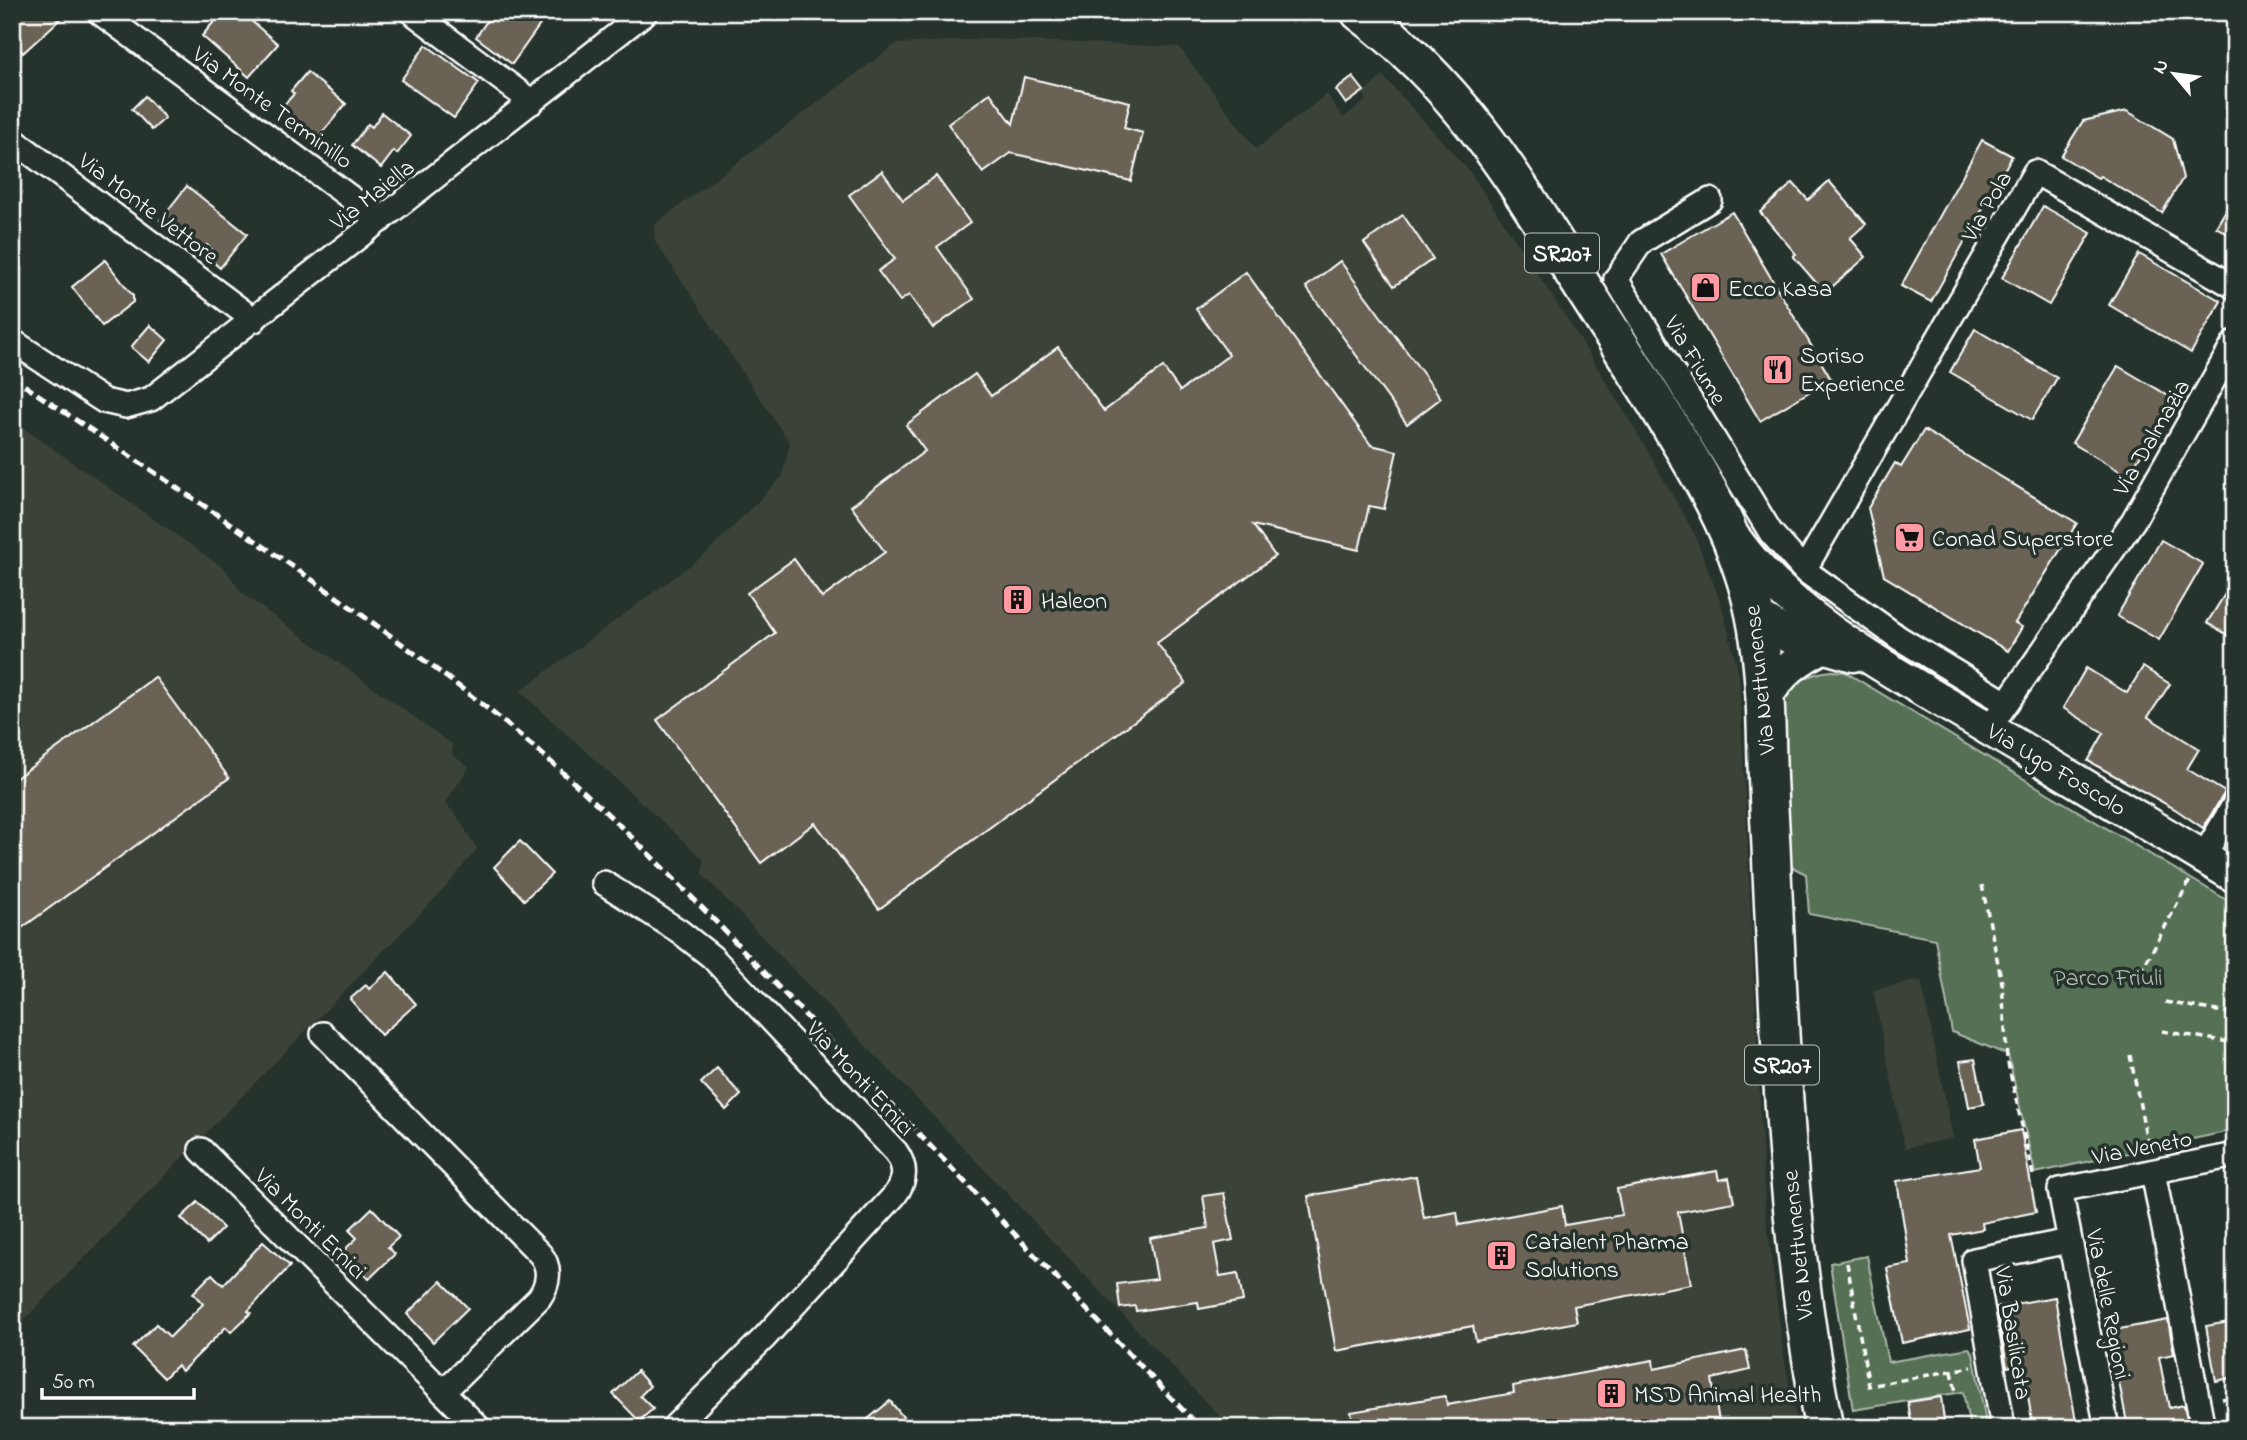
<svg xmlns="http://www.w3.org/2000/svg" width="2247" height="1440" font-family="'Indie Flower',sans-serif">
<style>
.built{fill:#3b4239}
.green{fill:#577056;stroke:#abb8aa;stroke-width:2}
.building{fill:#6b6454;stroke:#fff;stroke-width:2}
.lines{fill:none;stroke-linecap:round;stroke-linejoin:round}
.street-casing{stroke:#fff;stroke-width:28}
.secondary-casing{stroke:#fff;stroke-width:37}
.primary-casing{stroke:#fff;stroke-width:42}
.path{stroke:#fff;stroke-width:3.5;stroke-dasharray:7 5;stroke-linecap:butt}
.street{stroke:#26332d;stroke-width:23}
.secondary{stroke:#26332d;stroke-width:32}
.primary{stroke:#26332d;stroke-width:37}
.rail{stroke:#fff;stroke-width:5;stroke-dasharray:10 5;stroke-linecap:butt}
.labels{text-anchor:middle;stroke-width:7;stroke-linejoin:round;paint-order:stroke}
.shield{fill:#26332d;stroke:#bec2c0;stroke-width:2}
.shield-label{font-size:23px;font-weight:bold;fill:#fff}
.street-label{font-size:24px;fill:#fff;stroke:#26332d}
.poi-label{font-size:24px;fill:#fff;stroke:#26332d;text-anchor:start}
.park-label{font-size:24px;fill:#b3bfb3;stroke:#26332d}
</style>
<rect width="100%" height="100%" fill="#26332d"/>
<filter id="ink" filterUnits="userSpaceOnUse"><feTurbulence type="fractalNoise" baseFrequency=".0143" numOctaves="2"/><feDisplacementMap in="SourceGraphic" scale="14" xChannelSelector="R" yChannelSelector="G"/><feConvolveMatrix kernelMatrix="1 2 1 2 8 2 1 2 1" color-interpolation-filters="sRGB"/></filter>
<g filter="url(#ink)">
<g class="built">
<polygon points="985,39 1179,47 1256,149 1327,94 1343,118 1367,100 1363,93 1383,76 1470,172 1575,331 1635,429 1694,533 1722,606 1739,675 1765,1207 1783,1352 1798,1428 1231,1428 702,874 704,860 520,691 707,553 782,477 790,443 655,241 654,225 896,44"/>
<polygon points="12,420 225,569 242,593 453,745 452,755 469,767 445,803 457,816 477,849 446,887 14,1330 12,1328"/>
<polygon points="1921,980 1953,1138 1905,1148 1873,990"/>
</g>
<g class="green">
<path d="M 1832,671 L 1845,672 L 2235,905 L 2235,1130 L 2035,1173 L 2008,1055 L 1952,1032 L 1935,939 L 1809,914 L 1806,874 L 1786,864 L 1781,699 C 1796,682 1808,673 1832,671 Z"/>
<polygon points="1867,1256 1888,1362 1969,1348 1973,1353 1987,1428 1970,1428 1963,1392 1853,1410 1830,1263"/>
</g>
<g class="building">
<polygon points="12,12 68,12 23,53 12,40"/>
<polygon points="222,12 241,12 278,44 249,77 202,36"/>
<polygon points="493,12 549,12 512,64 476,37"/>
<polygon points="426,45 479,83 454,118 401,80"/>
<polygon points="307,72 346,104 317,139 281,108 294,94 291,91"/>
<polygon points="1024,77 1130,102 1124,128 1143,133 1131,181 1011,153 983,173 948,124 990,93 1013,124"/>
<polygon points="1353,77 1364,91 1346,104 1336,90"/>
<polygon points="145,96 165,118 152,130 132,109"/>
<polygon points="2127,111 2173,139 2183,178 2162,213 2100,176 2098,178 2061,156 2083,121"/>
<polygon points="382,113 411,136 397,154 394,151 381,168 352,145 368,124 372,127"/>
<polygon points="1982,140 2012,156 1931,302 1901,286"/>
<polygon points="882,171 903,200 936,176 970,223 937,247 974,299 933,328 909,295 900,301 878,271 895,259 849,195"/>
<polygon points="1829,181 1866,224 1850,238 1866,257 1825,293 1793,256 1796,254 1760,212 1793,183 1808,200"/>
<polygon points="187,186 247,234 220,268 206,256 211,249 207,245 199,251 160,220"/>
<polygon points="2235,195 2235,238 2216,227"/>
<polygon points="2043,206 2091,233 2049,305 2002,278"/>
<polygon points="1732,212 1831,379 1760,421 1661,254"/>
<polygon points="1403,215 1433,259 1394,286 1364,243"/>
<polygon points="2139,254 2221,301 2191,353 2109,305"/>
<polygon points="105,260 133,296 133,302 102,326 72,287"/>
<polygon points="1340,261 1441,398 1407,424 1306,287"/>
<polygon points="1246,272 1371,445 1397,451 1384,509 1369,506 1359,550 1253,525 1275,556 1157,643 1186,683 879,909 815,823 761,863 657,720 775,633 747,593 794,559 822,598 885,552 851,506 925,451 906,425 975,374 991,396 1058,347 1104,411 1163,367 1180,391 1229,355 1196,309"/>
<polygon points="150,325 167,340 149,362 131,347"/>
<polygon points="1975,329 2057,378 2032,420 1950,372"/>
<polygon points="2118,366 2174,399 2128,476 2072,443"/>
<polygon points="1924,430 2077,523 2015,623 2022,627 2008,651 1884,576 1868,508 1895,463 1901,467"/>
<polygon points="2161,540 2203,564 2159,640 2117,616"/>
<polygon points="2235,578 2235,639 2207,623"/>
<polygon points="2143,667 2170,684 2148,717 2199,749 2187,769 2225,792 2203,828 2175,809 2088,761 2104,733 2063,708 2086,668 2127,693"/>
<polygon points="155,677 229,778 12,935 12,781"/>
<polygon points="520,841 552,874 524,900 494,867"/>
<polygon points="388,972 416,1004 381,1035 350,999 366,985 369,989"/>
<polygon points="1975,1059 1984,1104 1969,1107 1960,1061"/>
<polygon points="717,1068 741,1095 726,1110 701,1083"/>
<polygon points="2021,1130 2036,1212 1982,1223 1983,1229 1951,1235 1970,1329 1902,1343 1887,1268 1910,1264 1897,1181 1980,1167 1975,1139"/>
<polygon points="1717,1171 1719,1180 1729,1178 1734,1202 1678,1212 1691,1284 1574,1306 1577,1322 1476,1341 1473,1326 1336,1351 1308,1196 1416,1176 1424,1218 1457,1212 1459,1225 1562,1206 1565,1225 1622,1215 1617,1189"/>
<polygon points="1224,1193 1233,1240 1214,1244 1220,1276 1238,1273 1243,1301 1199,1309 1198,1302 1136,1311 1135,1306 1120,1308 1117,1284 1157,1279 1150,1238 1208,1228 1203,1196"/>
<polygon points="198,1202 223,1228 207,1244 181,1218"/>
<polygon points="372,1208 399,1237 388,1247 395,1254 369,1279 343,1251 357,1238 349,1230"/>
<polygon points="263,1242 290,1266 248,1311 251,1313 231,1332 226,1327 182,1371 177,1365 164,1378 133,1347 156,1324 170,1337 203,1304 193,1293 212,1274 223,1285"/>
<polygon points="441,1281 468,1308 433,1342 407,1314"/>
<polygon points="2055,1297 2077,1428 2033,1428 2023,1364 2007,1367 1997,1307"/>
<polygon points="2168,1320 2174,1354 2159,1357 2169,1408 2184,1405 2189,1428 2128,1428 2109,1331"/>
<polygon points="2235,1321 2235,1377 2216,1381 2206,1326"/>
<polygon points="1746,1350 1750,1370 1712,1379 1720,1428 1354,1428 1351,1412 1445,1396 1447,1405 1514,1393 1513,1386 1653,1360 1654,1369"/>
<polygon points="637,1371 650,1386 640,1396 653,1409 639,1421 613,1394"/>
<polygon points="1941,1397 1945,1428 1912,1428 1908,1402"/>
<polygon points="890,1401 912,1428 857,1428"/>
</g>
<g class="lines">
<defs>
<g id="street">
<polyline points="99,12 381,220"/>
<polyline points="412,12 532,102"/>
<polyline points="12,139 254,320"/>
<polyline points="1710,200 1641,242 1616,279 1771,533 1804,570"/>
<polyline points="12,341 104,401 126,406 151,399 646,12"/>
<polyline points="2006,703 1899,638 1804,570 2035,172 2235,287"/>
<polyline points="1999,714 2133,521 2235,342"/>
<polyline points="2203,857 2235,803"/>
<path d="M 604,883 L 679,931 L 712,957 L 896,1152 C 907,1168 906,1181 894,1196 L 765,1337 L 673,1428"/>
<path d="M 323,1034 L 540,1254 C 551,1267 549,1284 539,1298 L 443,1392"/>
<polyline points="201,1150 479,1428"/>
<polyline points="2153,1172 2203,1428"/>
<polyline points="2003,1428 1974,1260 2069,1241"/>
<polyline points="2107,1428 2060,1190 2235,1155"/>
</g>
<g id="secondary">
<path d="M 1736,540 C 1794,622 1905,678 1989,729 C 2071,777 2153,827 2235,876"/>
<polyline points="1755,615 1788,636 1853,655"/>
<path d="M 1765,699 C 1780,672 1798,659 1826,645"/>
</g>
<path id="primary" d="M 1360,12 C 1460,87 1514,178 1579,281 C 1613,334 1646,386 1678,439 C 1704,481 1728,524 1743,571 C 1764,632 1766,699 1767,763 C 1768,799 1771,835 1772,872 C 1781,1058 1787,1244 1824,1428"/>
</defs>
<use href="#street" class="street-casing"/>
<use href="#secondary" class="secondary-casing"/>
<use href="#primary" class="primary-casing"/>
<g class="path">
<polyline points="1982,885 2002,983 2007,1059 2033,1175"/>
<polyline points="2141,972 2191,878"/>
<polyline points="2165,1002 2235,1014"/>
<polyline points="2162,1031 2235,1043"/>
<polyline points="2130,1055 2149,1151"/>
<polyline points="1847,1263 1869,1386 1972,1367"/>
<polyline points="1952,1371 1956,1393"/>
<polyline points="2222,1399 2235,1396"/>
</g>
<use href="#street" class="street"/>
<use href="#secondary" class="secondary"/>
<use href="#primary" class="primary"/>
<path class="rail" d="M 12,377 C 166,481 323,582 470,695 C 560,764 640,844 720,926 L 1200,1428"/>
</g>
</g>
<defs>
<symbol id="shop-square" viewBox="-11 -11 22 22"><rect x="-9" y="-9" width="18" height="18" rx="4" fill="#ff9aa2" stroke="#26332d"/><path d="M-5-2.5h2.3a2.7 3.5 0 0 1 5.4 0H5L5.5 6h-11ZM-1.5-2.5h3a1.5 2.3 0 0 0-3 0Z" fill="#111"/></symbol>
<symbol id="restaurant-square" viewBox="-11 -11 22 22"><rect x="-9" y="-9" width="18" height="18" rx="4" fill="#ff9aa2" stroke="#26332d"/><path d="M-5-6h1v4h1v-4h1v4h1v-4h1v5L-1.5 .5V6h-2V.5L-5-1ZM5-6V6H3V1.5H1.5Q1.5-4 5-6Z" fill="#111"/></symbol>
<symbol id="supermarket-square" viewBox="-11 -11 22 22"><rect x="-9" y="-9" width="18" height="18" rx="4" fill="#ff9aa2" stroke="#26332d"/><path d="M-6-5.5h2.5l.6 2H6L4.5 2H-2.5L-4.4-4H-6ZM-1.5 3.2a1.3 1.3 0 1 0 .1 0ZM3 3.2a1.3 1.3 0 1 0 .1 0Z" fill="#111"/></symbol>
<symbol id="building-square" viewBox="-11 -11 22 22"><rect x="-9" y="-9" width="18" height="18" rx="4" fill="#ff9aa2" stroke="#26332d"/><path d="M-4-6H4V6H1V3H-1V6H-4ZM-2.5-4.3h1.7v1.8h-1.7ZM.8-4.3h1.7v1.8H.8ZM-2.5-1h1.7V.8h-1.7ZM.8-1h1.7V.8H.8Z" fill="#111"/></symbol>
</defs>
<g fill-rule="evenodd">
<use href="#shop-square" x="1688" y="270" width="35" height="35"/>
<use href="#restaurant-square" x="1760" y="352" width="35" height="35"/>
<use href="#supermarket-square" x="1892" y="520" width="35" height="35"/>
<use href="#building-square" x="1000" y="582" width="35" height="35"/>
<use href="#building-square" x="1484" y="1238" width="35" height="35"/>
<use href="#building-square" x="1594" y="1376" width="35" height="35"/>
</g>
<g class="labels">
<g class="shield">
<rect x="1525" y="233.5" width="74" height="39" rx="5"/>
<rect x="1745" y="1045.5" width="74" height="39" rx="5"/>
</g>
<g class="shield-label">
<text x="1562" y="261">SR207</text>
<text x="1782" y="1073">SR207</text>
</g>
<g class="street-label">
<text transform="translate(273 107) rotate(36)" y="8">Via Monte Terminillo</text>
<text transform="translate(372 194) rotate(-38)" y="8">Via Maiella</text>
<text transform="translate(1986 206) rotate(-60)" y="8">Via Pola</text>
<text transform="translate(149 208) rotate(37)" y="8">Via Monte Vettore</text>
<text transform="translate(1696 360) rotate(59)" y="8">Via Fiume</text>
<text transform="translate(2151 437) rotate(-60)" y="8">Via Dalmazia</text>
<text transform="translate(1759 680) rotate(-96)" y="8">Via Nettunense</text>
<text transform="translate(2057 769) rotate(31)" y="8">Via Ugo Foscolo</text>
<text transform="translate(861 1078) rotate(47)" y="8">Via Monti Ernici</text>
<text transform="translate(2142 1147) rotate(-11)" y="8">Via Veneto</text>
<text transform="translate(311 1223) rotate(45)" y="8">Via Monti Ernici</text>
<text transform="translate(1797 1245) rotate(-96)" y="8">Via Nettunense</text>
<text transform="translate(2109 1304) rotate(79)" y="8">Via delle Regioni</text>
<text transform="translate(2014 1333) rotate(81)" y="8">Via Basilicata</text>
</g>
<g class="poi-label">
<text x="1728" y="296">Ecco Kasa</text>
<text x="1800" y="363">Soriso<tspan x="1800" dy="28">Experience</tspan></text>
<text x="1932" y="546">Conad Superstore</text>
<text x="1041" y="608">Haleon</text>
<text x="1525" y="1249">Catalent Pharma<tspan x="1525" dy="28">Solutions</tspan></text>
<text x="1634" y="1402">MSD Animal Health</text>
</g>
<g class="park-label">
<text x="2108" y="985">Parco Friuli</text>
</g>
</g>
<rect width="2247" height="1440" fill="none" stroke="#26332d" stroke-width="42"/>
<rect x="21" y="21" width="2205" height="1398" fill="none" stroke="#fff" stroke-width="2.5" filter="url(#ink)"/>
<g transform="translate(2174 74) rotate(299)" stroke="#26332d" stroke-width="5" paint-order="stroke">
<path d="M0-5L12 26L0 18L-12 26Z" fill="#ffffff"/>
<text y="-10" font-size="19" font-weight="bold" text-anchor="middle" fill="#ffffff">N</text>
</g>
<path d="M42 1388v10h152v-10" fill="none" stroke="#ffffff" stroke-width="3.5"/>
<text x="52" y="1388" font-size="21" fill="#ffffff" stroke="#26332d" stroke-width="5" paint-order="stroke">50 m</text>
</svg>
